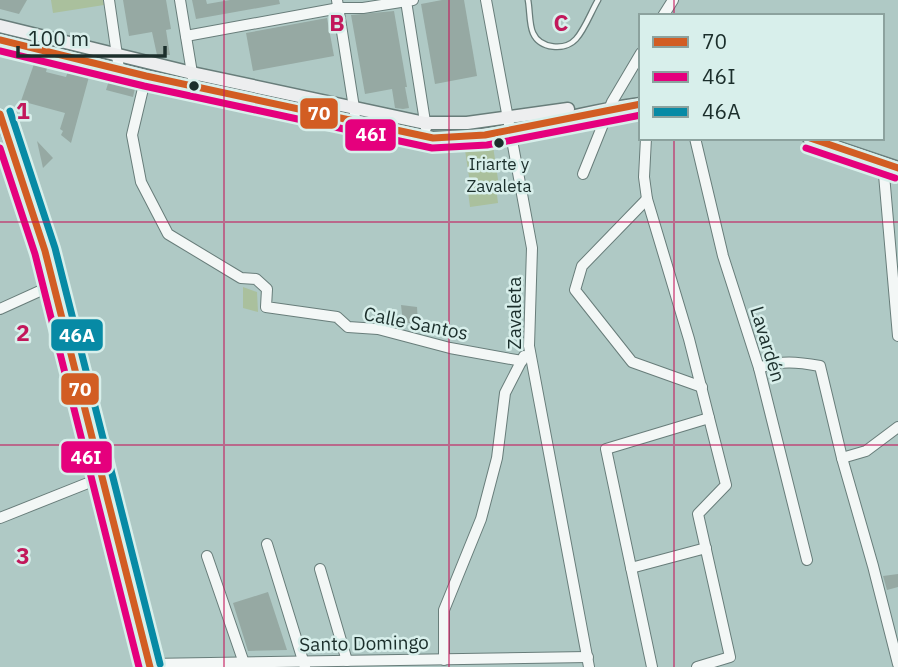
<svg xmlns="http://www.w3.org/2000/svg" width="898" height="667" font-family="'IBM Plex Sans',sans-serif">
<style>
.green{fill:#aac09d}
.building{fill:#96a9a3}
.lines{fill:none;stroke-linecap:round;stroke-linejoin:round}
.lane-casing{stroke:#687d7a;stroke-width:7}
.street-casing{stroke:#687d7a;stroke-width:12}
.secondary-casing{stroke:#687d7a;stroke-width:15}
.lane{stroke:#f3f7f6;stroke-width:4.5}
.street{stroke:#f3f7f6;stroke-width:10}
.secondary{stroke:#edeeef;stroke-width:12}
.bus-1-casing{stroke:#d8efeb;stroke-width:12}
.bus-2-casing{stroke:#d8efeb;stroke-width:12}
.bus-3-casing{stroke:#d8efeb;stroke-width:12}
.bus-1{stroke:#d25d23;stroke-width:7}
.bus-2{stroke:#e5007d;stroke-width:7}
.bus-3{stroke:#078aa5;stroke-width:7}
.grid{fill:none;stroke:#c2185b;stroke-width:2;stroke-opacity:0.55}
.bus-dot{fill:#1b2e2b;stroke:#d8efeb;stroke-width:2.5}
.labels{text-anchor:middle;stroke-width:5;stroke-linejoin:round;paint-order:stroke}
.bus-label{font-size:17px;fill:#1b2e2b;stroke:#d8efeb}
.street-label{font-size:19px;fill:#1b2e2b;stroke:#d8efeb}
.grid-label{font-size:23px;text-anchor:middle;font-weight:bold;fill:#c2185b;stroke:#d8efeb;stroke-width:5;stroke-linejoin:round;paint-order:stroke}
.line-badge{stroke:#d8efeb;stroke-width:2.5}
.badge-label{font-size:19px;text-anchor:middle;font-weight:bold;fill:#fff}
</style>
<rect width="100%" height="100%" fill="#afc9c5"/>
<g class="green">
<polygon points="51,0 103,0 104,5 53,13"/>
<polygon points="493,146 499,186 496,187 498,203 470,207 468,191 471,190 465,150"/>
<polygon points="243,287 257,292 258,312 243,308"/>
</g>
<g class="building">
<polygon points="0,0 27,0 19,14 0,9"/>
<polygon points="123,0 166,0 171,29 166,30 170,55 157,55 152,32 129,36"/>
<polygon points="192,0 206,0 207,4 230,0 279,0 280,4 196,19"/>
<polygon points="442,0 464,0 477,76 435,84 421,4"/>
<polygon points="394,11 407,87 405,87 409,108 403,109 395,108 392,89 365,94 351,15"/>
<polygon points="327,18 334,56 253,71 246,33"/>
<polygon points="34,64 47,68 46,72 66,77 69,68 90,73 71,143 61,135 63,131 60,129 65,113 21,101"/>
<polygon points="110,77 136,84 133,97 106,90"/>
<polygon points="37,141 53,158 43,168"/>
<polygon points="401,305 417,307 418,323 403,323"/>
<polygon points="898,574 898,587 887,590 883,576"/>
<polygon points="268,592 287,650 248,651 233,603"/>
</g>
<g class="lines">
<defs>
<path id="lane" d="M 528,0 C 530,10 529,24 533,33 C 540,49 565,51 576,39 C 585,29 591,12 598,0"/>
<g id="street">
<polyline points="109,0 119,69"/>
<polyline points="180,0 193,79"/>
<polyline points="337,0 355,114"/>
<polyline points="486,0 532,248 529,346 589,667"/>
<polyline points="406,1 426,128"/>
<polyline points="663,16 673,0"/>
<polyline points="186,36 339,8 363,8 413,0"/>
<polyline points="146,76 132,135 141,182 168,234 241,278 256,279 267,289 266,307 337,317 348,327 378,329 450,348 522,361"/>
<polyline points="0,114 45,251 150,667"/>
<polyline points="646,138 644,177 647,199 689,339 726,485 698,514 730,657 697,667"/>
<polyline points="695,138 723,256 759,368 807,560"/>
<polyline points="883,163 898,336"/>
<polyline points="583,174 612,102 641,53"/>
<polyline points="647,199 582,266 575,290 632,362 702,387"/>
<polyline points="0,309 53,285"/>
<path d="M 759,368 C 780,360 798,362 820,366 L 842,458 L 873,566 L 898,664"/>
<polyline points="842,458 866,451 898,427"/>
<polyline points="0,518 103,477"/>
<polyline points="267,544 305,667"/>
<polyline points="207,556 244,663"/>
<polyline points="631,568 706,548"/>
<polyline points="320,569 347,661"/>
<polyline points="444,660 444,610 481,519 497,458 505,393 524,356"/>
<polyline points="141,667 149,664 588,657"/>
<polyline points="652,667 606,449 709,418"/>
</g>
<g id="secondary">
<polyline points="0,26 192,73 425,123 467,123 568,109"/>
<path d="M 0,40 L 146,76 L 433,138 C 503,140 572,112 641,104"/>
<polyline points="809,138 898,168"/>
</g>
</defs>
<use href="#lane" class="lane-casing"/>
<use href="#street" class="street-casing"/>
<use href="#secondary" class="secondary-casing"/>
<use href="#lane" class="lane"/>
<use href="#street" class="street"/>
<use href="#secondary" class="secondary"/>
<defs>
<g id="bus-1">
<polyline points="0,40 146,76 433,138 485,135 641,104"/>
<polyline points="0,114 45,251 150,667"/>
<polyline points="810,138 898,168"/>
</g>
<g id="bus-2">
<polyline points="0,51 144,86 432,148 487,145 641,115"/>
<polyline points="0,148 35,254 139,667"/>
<polyline points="806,148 895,178"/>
</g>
<polyline id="bus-3" points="10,111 55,248 160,664"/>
</defs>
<use href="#bus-1" class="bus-1-casing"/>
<use href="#bus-2" class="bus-2-casing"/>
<use href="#bus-3" class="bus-3-casing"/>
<use href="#bus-1" class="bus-1"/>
<use href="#bus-2" class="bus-2"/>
<use href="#bus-3" class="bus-3"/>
</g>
<path class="grid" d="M 224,0 L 224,667M 449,0 L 449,667M 674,0 L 674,16M 674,138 L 674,667M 0,222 L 898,222M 0,445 L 898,445"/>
<g class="bus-dot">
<circle cx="194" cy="86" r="6"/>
<circle cx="499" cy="143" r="6"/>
</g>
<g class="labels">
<g class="bus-label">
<text x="499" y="170">Iriarte y<tspan x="499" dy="22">Zavaleta</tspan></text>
</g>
<g class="street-label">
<text transform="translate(514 313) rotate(-90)" y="7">Zavaleta</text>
<text transform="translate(416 323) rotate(11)" y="7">Calle Santos</text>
<text transform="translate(768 344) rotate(73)" y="7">Lavardén</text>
<text transform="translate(364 643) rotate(-1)" y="7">Santo Domingo</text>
</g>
</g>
<g class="grid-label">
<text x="337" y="31">B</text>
<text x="561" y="31">C</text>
<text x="23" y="119">1</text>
<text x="23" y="341">2</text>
<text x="23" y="564">3</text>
</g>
<g class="line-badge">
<rect x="299" y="97" width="40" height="33" rx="7" fill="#d25d23"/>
<rect x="344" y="118" width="53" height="34" rx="7" fill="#e5007d"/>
<rect x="50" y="318" width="54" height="34" rx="7" fill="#078aa5"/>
<rect x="60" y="372" width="40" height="34" rx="7" fill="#d25d23"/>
<rect x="60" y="440" width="53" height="34" rx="7" fill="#e5007d"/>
</g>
<g class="badge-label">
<text x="319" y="120">70</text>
<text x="371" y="141">46I</text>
<text x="77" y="342">46A</text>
<text x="80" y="396">70</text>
<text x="86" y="464">46I</text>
</g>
<rect x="639" y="14" width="245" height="126" fill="#d8efeb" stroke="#8ca29e" stroke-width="2"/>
<rect x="653" y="37" width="35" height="10" fill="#d25d23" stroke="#8ca29e" stroke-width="2"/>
<text x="702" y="49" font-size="21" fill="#1b2e2b">70</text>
<rect x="653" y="72" width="35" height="10" fill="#e5007d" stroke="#8ca29e" stroke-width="2"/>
<text x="702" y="84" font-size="21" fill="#1b2e2b">46I</text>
<rect x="653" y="107" width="35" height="10" fill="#078aa5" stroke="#8ca29e" stroke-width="2"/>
<text x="702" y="119" font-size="21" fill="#1b2e2b">46A</text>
<path d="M18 46v10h147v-10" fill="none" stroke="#1b2e2b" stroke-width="3.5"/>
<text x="28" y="46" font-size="21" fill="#1b2e2b" stroke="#d8efeb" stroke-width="5" paint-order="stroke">100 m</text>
</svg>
